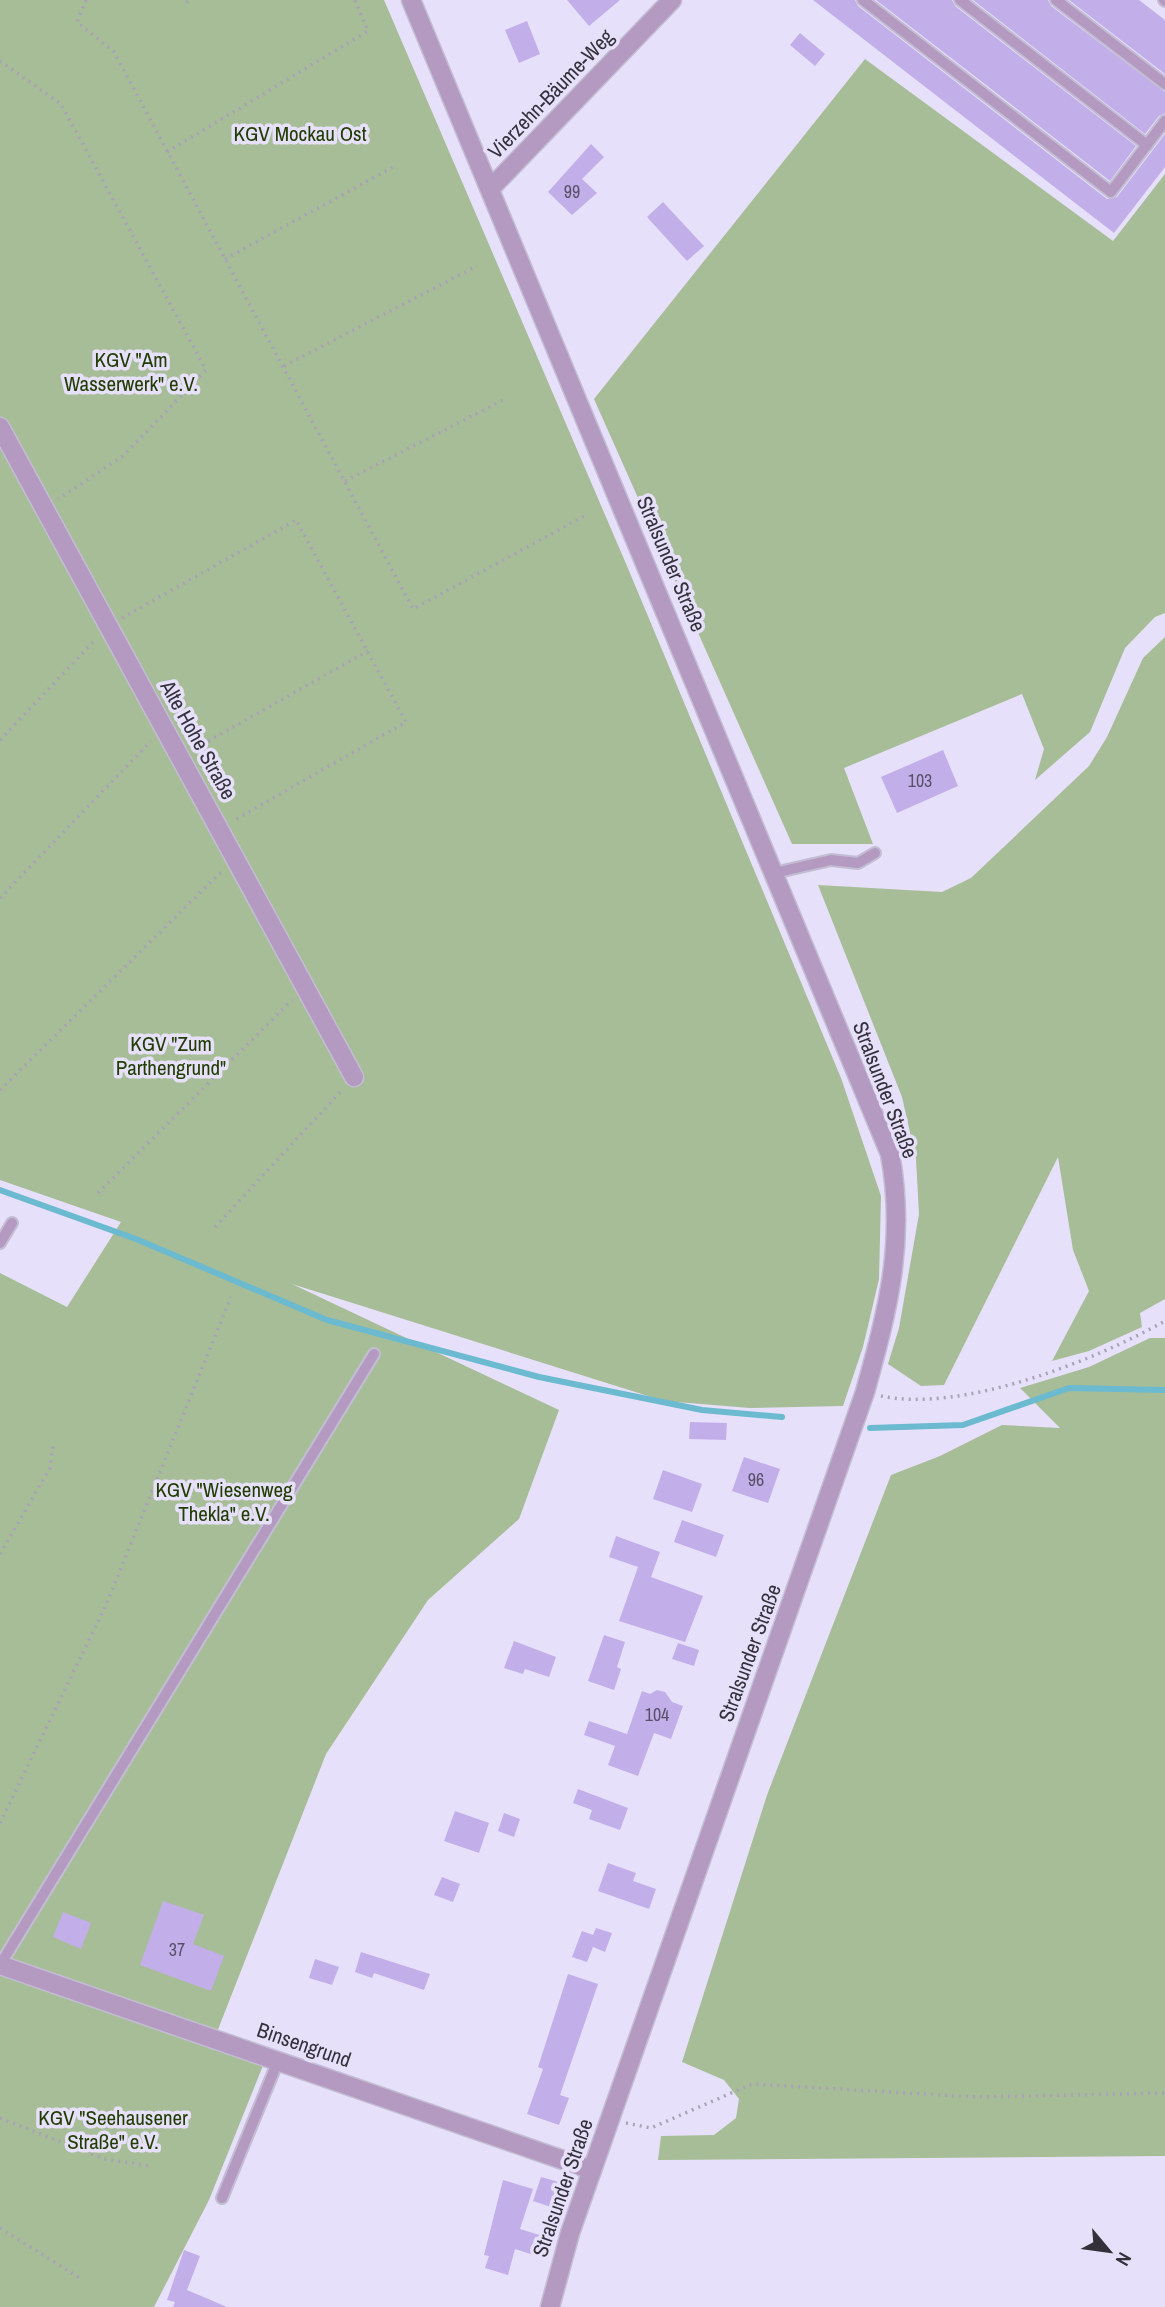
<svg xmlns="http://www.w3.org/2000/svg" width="1165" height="2307" font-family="'Archivo Narrow',sans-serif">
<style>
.green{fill:#a7bd97}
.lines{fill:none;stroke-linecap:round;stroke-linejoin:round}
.stream{stroke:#6bbad0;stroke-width:6}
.building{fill:#c2afea}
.service-casing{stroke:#c3bdd4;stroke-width:14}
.minor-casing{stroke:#c3bdd4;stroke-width:21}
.tertiary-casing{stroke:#c3bdd4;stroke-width:21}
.path{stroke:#a8a2b7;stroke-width:3.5;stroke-dasharray:2 5;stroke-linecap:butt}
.service{stroke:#b499c1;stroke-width:10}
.minor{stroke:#b499c1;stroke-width:18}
.tertiary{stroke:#b499c1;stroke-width:18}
.labels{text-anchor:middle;stroke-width:7;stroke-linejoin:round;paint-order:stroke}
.number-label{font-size:18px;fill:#585067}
.street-label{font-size:21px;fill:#34313b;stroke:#e7e0fa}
.park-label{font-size:21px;fill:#213d00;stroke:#e7e0fa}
</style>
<rect width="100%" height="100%" fill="#e7e0fa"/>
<g class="green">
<polygon points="0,0 384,0 627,566 841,1078 881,1196 879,1279 863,1347 843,1406 750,1408 664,1401 292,1284 559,1410 519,1519 428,1600 326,1754 217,2032 0,1961 0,1273 67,1307 121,1222 0,1180"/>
<polygon points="865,59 1113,241 1165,174 1165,613 1155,617 1125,648 1090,732 1035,780 1044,749 1022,694 844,768 873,844 792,844 594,399"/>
<polygon points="1165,637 1165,1299 1140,1313 1142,1327 1089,1351 1052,1361 1089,1291 1073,1250 1058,1157 944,1385 921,1386 888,1364 899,1328 919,1214 916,1159 902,1097 818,885 942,892 971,878 1089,766 1107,737 1143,658"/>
<polygon points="1150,1338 1165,1338 1165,2156 658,2160 661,2136 714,2135 736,2118 739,2099 724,2080 682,2062 767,1795 891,1475 940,1456 1002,1425 1060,1428 1020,1388 1089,1367"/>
<polygon points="0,1970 264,2063 209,2200 154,2307 0,2307"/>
</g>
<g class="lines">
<g class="stream">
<polyline points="0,1190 136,1239 327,1320 539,1377 702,1410 782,1417"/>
<polyline points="870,1428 963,1425 1069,1388 1165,1390"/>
</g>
</g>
<g class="building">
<polygon points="567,0 620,0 589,26"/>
<polygon points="813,0 855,0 858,6 1107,199 1117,197 1165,134 1165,167 1114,233"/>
<polygon points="876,0 952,0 955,6 1136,146 1110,181"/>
<polygon points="973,0 1048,0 1051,6 1165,92 1165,113 1159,116 1145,134"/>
<polygon points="1069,0 1139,0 1165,20 1165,74"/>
<polygon points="527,21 540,54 519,63 505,30"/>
<polygon points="800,33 825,54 815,66 790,45"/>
<polygon points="591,144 604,157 582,179 597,193 572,215 548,192"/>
<polygon points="663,202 704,246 687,261 647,217"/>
<polygon points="943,750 958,786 897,813 881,777"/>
<polygon points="690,1422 727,1423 726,1440 689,1439"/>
<polygon points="744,1457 780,1469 768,1503 732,1491"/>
<polygon points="663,1470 702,1484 692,1512 653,1499"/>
<polygon points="682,1520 724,1535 716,1557 674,1542"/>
<polygon points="616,1536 660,1552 651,1577 703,1596 685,1642 619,1621 638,1567 609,1557"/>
<polygon points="604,1635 625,1642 617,1667 621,1669 614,1690 588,1681"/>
<polygon points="514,1641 556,1657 549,1677 525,1669 523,1674 504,1668"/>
<polygon points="678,1643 699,1650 694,1666 672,1659"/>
<polygon points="657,1690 665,1692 672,1702 683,1706 671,1739 654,1733 638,1776 608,1765 615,1746 584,1735 589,1721 627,1734 642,1691 650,1694"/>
<polygon points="578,1789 628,1808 620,1830 589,1819 592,1810 573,1803"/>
<polygon points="455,1811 489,1823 479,1853 444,1841"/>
<polygon points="504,1813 520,1819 514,1837 498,1831"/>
<polygon points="608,1863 636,1873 633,1881 656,1889 649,1909 598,1891"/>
<polygon points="442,1877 460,1884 453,1902 434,1895"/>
<polygon points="163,1901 204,1915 193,1944 224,1956 211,1991 140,1965"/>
<polygon points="63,1912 91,1923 81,1949 53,1937"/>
<polygon points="596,1928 612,1933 605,1952 593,1947 587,1962 572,1957 582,1931 593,1935"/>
<polygon points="361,1952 430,1974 424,1990 374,1973 372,1978 355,1972"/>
<polygon points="315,1959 339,1967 332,1985 309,1978"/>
<polygon points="568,1974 598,1984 560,2095 569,2098 559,2125 527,2114 543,2069 538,2067"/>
<polygon points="541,2177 559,2182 551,2207 533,2201"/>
<polygon points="503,2180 533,2189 520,2229 546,2237 540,2257 515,2249 508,2275 485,2268 489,2256 484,2255"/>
<polygon points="184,2250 200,2256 187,2290 227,2307 173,2307 175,2302 167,2300"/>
</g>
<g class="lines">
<defs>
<g id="service">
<polyline points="863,0 1111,192 1165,121"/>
<polyline points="960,0 1147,145"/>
<polyline points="1056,0 1165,84"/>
<polyline points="1164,0 1165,1"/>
<polyline points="774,873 831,860 858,863 875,853"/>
<polyline points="0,1243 12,1223"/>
<polyline points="0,1965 374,1354"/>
<polyline points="222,2198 278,2061"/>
</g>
<g id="minor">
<polyline points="490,189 672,0"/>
<polyline points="0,427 354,1077"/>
<polyline points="0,1965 592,2170"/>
</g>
<path id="tertiary" d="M 411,0 L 890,1154 C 906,1241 888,1309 865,1392 L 570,2233 L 550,2307"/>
</defs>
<use href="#service" class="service-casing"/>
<use href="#minor" class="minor-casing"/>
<use href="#tertiary" class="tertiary-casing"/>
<g class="path">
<polyline points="86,0 77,22 114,52 413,609 588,514"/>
<polyline points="186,2 190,0"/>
<polyline points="0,61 61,104 206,370 123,456 58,499"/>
<polyline points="167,152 368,31 355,0"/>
<polyline points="225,259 393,167"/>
<polyline points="284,366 477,266"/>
<polyline points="345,481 503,400"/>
<polyline points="122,618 296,520 406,722 233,821"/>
<polyline points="0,740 95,640"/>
<polyline points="196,748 368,651"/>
<polyline points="0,898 151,741"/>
<polyline points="0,1090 222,871"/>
<polyline points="98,1193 292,1000"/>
<polyline points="215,1227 343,1089"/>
<path d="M 881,1396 C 962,1413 1094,1361 1165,1321"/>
<polyline points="0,1554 50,1468 53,1446"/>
<polyline points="0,1823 106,1605 231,1297"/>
<polyline points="0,2118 105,2159 149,2166"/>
<polyline points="626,2123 651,2128 752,2084 976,2097 1165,2093"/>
<polyline points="0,2228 83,2280"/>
</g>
<use href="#service" class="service"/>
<use href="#minor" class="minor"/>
<use href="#tertiary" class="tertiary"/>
</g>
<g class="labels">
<g class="number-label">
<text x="572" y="198">99</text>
<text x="920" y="787">103</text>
<text x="756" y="1486">96</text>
<text x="657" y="1721">104</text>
<text x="177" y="1956">37</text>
</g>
<g class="street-label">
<text transform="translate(551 94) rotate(-46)" y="7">Vierzehn-Bäume-Weg</text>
<text transform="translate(671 564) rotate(67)" y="7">Stralsunder Straße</text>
<text transform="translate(198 740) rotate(61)" y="7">Alte Hohe Straße</text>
<text transform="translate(885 1090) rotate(69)" y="7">Stralsunder Straße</text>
<text transform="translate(750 1653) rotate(-70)" y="7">Stralsunder Straße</text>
<text transform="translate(304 2045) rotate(19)" y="7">Binsengrund</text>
<text transform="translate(563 2188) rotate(-71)" y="7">Stralsunder Straße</text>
</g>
<g class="park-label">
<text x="300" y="141">KGV Mockau Ost</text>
<text x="131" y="367">KGV "Am<tspan x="131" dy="24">Wasserwerk" e.V.</tspan></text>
<text x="171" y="1051">KGV "Zum<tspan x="171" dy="24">Parthengrund"</tspan></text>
<text x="224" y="1497">KGV "Wiesenweg<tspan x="224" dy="24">Thekla" e.V.</tspan></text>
<text x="113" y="2125">KGV "Seehausener<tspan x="113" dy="24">Straße" e.V.</tspan></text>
</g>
</g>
<g transform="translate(1109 2251) rotate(119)" stroke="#e7e0fa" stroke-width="5" paint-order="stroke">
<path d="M0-5L12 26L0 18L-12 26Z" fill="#34313b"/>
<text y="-10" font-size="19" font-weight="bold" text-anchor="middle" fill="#34313b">N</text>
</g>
</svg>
